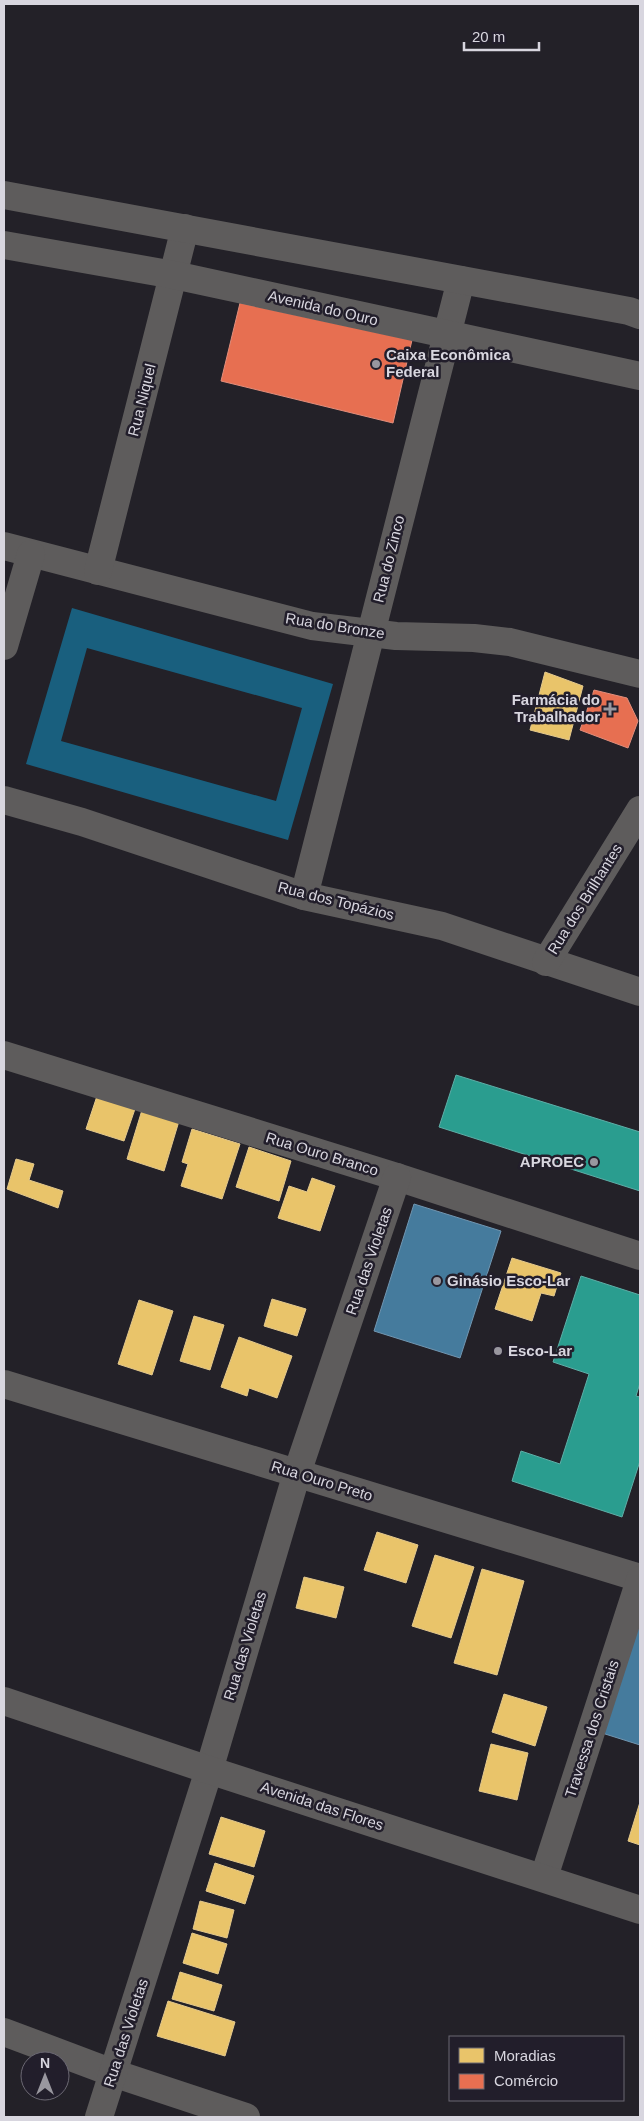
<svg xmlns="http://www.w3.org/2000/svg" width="644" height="2121" font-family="Helvetica,sans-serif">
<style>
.water{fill:#195f7e;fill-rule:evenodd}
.homes{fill:#e9c46a;stroke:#e4c98d}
.shops{fill:#e76f51;stroke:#e28e7c}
.schools{fill:#2a9d8f;stroke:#5eaea7}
.public{fill:#457b9d;stroke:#7196b1}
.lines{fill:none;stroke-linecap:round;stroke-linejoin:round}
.minor{stroke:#5e5c5c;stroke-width:28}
.tertiary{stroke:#5e5c5c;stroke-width:28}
.poi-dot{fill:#99979f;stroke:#221e2b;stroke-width:2}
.labels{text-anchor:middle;stroke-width:5;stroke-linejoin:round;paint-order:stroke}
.street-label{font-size:15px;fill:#d8d6df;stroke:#221e2b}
.poi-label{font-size:15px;font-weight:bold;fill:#d8d6df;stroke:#221e2b;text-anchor:start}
</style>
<rect width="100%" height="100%" fill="#232128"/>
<path class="water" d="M 72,608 L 333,684 L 288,840 L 26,764 ZM 87,648 L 302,708 L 276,801 L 61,741 Z"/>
<g class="homes">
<polygon points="545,672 583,686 569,740 530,730"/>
<polygon points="98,1093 136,1106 124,1141 86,1129"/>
<polygon points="142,1110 179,1121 164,1171 127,1159"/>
<polygon points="192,1129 240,1144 222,1199 181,1186 188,1164 182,1162"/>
<polygon points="249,1147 291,1161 279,1201 236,1187"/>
<polygon points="16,1159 34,1164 29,1180 63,1191 58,1208 7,1189"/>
<polygon points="312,1178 335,1186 320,1231 278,1218 289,1186 307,1192"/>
<polygon points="512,1258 561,1273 554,1296 541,1293 532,1321 495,1309"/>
<polygon points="272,1299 306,1309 297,1336 264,1326"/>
<polygon points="139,1300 173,1311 152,1375 118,1364"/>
<polygon points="194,1316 224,1325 210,1370 180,1361"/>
<polygon points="239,1337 292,1356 277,1398 249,1388 247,1396 221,1387"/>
<polygon points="377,1532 418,1545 406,1583 364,1570"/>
<polygon points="435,1555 474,1567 451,1638 412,1626"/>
<polygon points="482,1569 524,1581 497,1675 454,1663"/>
<polygon points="304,1577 344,1587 336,1618 296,1608"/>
<polygon points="504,1694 547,1707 535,1746 492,1732"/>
<polygon points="491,1744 528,1753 517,1800 479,1791"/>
<polygon points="640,1802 640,1845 628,1841"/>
<polygon points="221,1817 265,1831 254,1867 209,1854"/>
<polygon points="215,1863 254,1876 245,1904 206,1891"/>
<polygon points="200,1901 234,1910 227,1938 193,1929"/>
<polygon points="192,1933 227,1944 218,1974 183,1963"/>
<polygon points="180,1972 222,1985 214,2011 172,1999"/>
<polygon points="168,2001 235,2022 225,2056 157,2036"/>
</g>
<g class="shops">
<polygon points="240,303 412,340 393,423 221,381"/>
<polygon points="594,690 627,698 638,721 628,748 580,730"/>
</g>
<g class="schools">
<polygon points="456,1075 640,1132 640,1191 439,1127"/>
<polygon points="581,1276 640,1295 640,1383 636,1396 640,1397 640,1461 622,1517 512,1481 521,1451 560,1464 589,1374 553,1362"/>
</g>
<g class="public">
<polygon points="414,1204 501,1231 460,1358 374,1331"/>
<polygon points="640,1611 640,1745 602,1733"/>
</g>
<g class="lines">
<g class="minor">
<polyline points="4,546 312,626 396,636 474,638 510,642 640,674"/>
<polyline points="98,571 185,228"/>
<polyline points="4,646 31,554"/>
<polyline points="4,800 82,822 304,896 442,926 640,992"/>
<polyline points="304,896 461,280"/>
<polyline points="546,962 640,810"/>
<polyline points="4,1055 397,1177 640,1256"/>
<polyline points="4,1384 640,1578"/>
<polyline points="544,1877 640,1580"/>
<polyline points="4,2032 113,2073 246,2117"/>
<polyline points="99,2117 209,1770 297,1473 397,1177"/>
</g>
<g class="tertiary">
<polyline points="4,195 629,311 640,315"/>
<polyline points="4,245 174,275 640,376"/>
<polyline points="4,1701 209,1770 640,1910"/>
</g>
</g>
<g class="poi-dot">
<circle cx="376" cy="364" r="5"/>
<path d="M607.5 701.5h5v5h5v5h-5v5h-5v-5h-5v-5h5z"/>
<circle cx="594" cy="1162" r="5"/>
<circle cx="437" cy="1281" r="5"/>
<circle cx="498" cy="1351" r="5"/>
</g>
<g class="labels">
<g class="street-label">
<text transform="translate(323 308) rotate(13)" y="5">Avenida do Ouro</text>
<text transform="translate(142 400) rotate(-76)" y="5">Rua Niquel</text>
<text transform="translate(389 559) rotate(-76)" y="5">Rua do Zinco</text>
<text transform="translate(335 626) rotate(9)" y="5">Rua do Bronze</text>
<text transform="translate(585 899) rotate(-58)" y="5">Rua dos Brilhantes</text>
<text transform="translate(336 901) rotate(14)" y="5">Rua dos Topázios</text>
<text transform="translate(322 1154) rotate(17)" y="5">Rua Ouro Branco</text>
<text transform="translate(369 1261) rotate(-71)" y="5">Rua das Violetas</text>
<text transform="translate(322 1481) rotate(17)" y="5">Rua Ouro Preto</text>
<text transform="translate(245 1646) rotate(-73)" y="5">Rua das Violetas</text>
<text transform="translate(592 1729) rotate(-72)" y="5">Travessa dos Cristais</text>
<text transform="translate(322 1806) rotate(18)" y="5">Avenida das Flores</text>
<text transform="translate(126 2033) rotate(-72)" y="5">Rua das Violetas</text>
</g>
<g class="poi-label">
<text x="386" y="360">Caixa Econômica<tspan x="386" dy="17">Federal</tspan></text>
<text x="600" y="705" text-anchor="end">Farmácia do<tspan x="600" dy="17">Trabalhador</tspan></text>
<text x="584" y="1167" text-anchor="end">APROEC</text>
<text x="447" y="1286">Ginásio Esco-Lar</text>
<text x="508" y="1356">Esco-Lar</text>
</g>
</g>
<rect width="644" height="2121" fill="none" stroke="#d8d6df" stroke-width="10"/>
<rect x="449" y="2036" width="175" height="65" fill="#221e2b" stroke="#6b6873"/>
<rect x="459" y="2048" width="25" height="15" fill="#e9c46a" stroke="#6b6873"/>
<text x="494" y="2061" font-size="15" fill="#d8d6df">Moradias</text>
<rect x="459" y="2074" width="25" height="15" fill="#e76f51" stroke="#6b6873"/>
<text x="494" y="2086" font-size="15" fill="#d8d6df">Comércio</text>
<g transform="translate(45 2076)"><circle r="24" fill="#221e2b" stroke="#6b6873"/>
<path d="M0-4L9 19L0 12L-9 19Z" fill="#99979f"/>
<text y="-8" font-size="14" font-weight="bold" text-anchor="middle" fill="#d8d6df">N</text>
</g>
<path d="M464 42v8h75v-8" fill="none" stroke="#d8d6df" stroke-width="2.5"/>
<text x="472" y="42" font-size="15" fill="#d8d6df" stroke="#221e2b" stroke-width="4" paint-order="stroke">20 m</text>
</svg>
